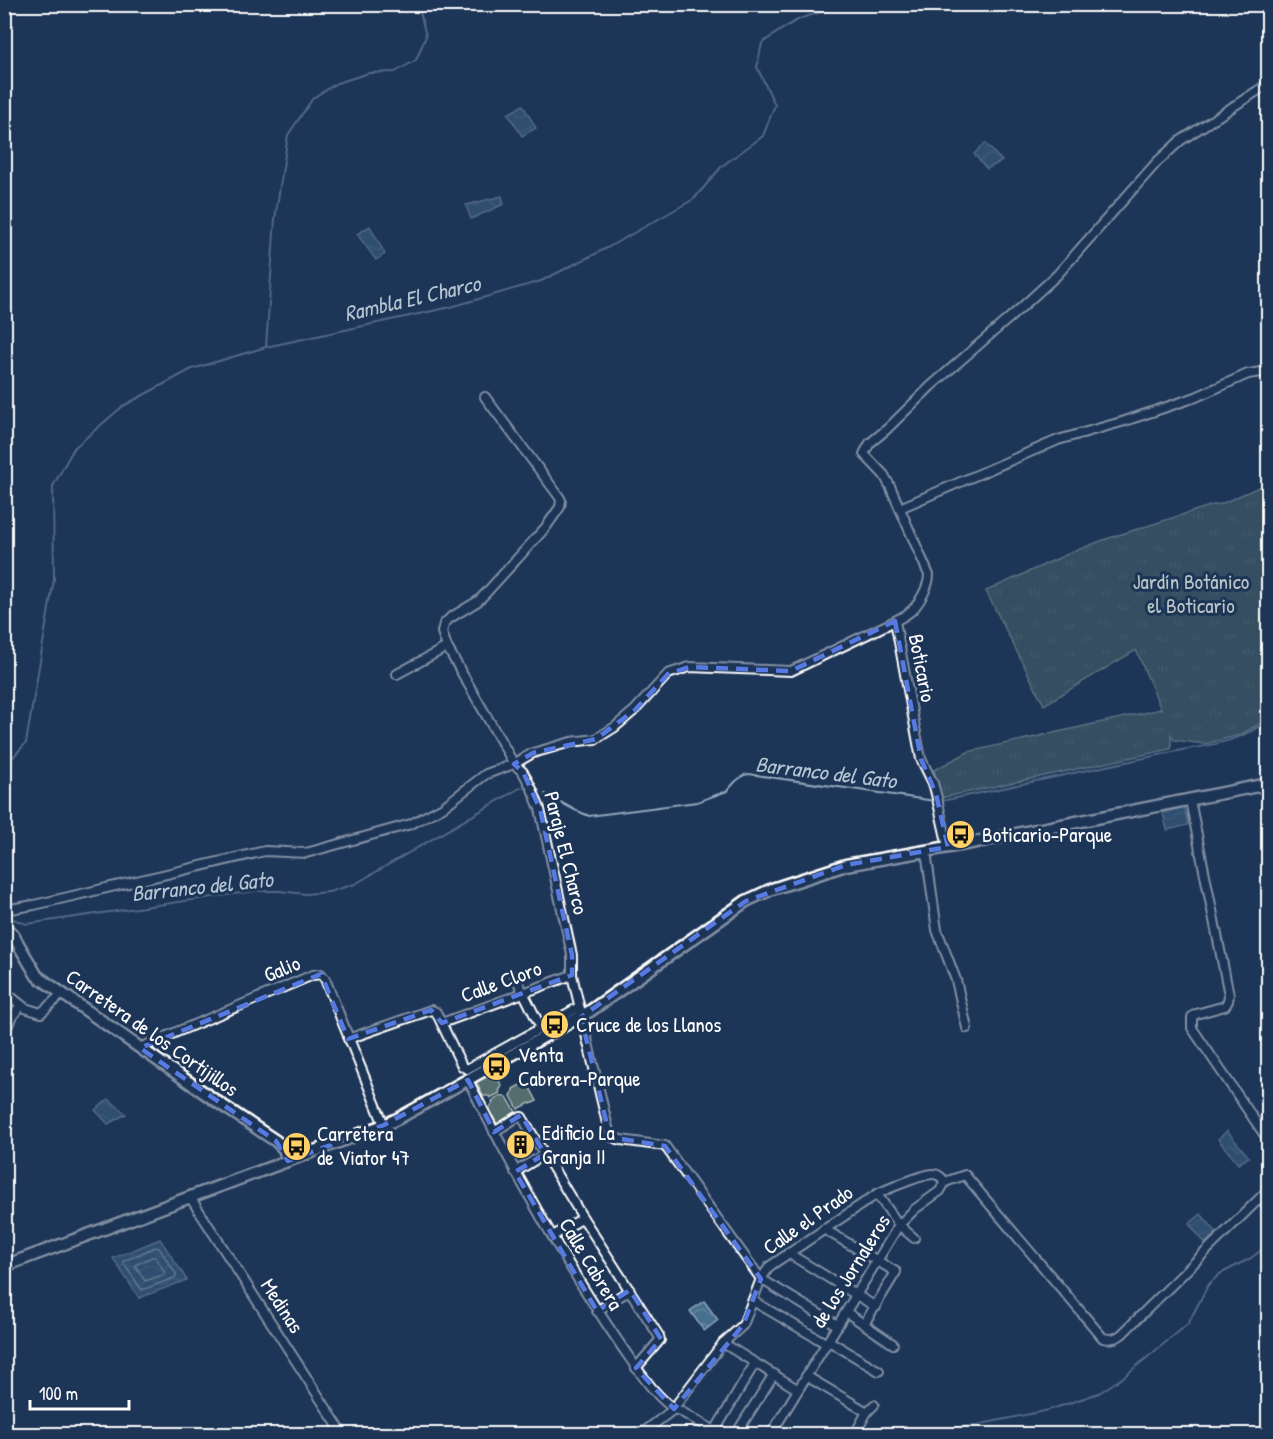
<svg xmlns="http://www.w3.org/2000/svg" width="1273" height="1439" font-family="'Patrick Hand',sans-serif">
<style>
.grass{fill:url(#grass-tufts);stroke:#a8b6b6;stroke-width:1.5}
.garden{fill:#526e6d;stroke:#a8b6b6;stroke-width:1.5}
.water{fill:url(#water-waves);stroke:#90a9bb;stroke-width:1.5}
.lines{fill:none;stroke-linecap:round;stroke-linejoin:round}
.shore{stroke:#b5c5d2;stroke-width:1.5}
.stream{stroke:#90a9bb;stroke-width:2}
.street-casing{stroke:#fff;stroke-width:12}
.secondary-casing{stroke:#fff;stroke-width:15}
.street{stroke:#1d3557;stroke-width:8}
.secondary{stroke:#1d3557;stroke-width:10}
.marked{fill:none;stroke:#567ae2;stroke-width:4.5;stroke-dasharray:12 8;stroke-linejoin:round}
.labels{text-anchor:middle;stroke-width:6;stroke-linejoin:round;paint-order:stroke}
.park-label{font-size:21px;fill:#bac5c5;stroke:#1d3557}
.street-label{font-size:21px;fill:#fff;stroke:#1d3557}
.poi-label{font-size:21px;fill:#fff;stroke:#1d3557;text-anchor:start}
.water-label{font-size:22px;font-style:italic;fill:#b5c5d2;stroke:#1d3557}
</style>
<defs>
<pattern id="grass-tufts" width="24" height="20" patternUnits="userSpaceOnUse" patternTransform="scale(1.5)"><rect width="24" height="20" fill="#526e6d"/><path d="M3 7l-1-3M5 7V3M7 7l1-3M15 17l-1-3M17 17v-4M19 17l1-3" fill="none" stroke="#6c8483"/></pattern>
<pattern id="water-waves" width="16" height="10" patternUnits="userSpaceOnUse" patternTransform="scale(1.5)"><rect width="16" height="10" fill="#466f8e"/><path d="M0 5q4-4 8 0t8 0" fill="none" stroke="#62859f"/></pattern>
</defs>
<rect width="100%" height="100%" fill="#1d3557"/>
<filter id="ink" filterUnits="userSpaceOnUse"><feTurbulence type="fractalNoise" baseFrequency=".0167" numOctaves="2"/><feDisplacementMap in="SourceGraphic" scale="12" xChannelSelector="R" yChannelSelector="G"/><feConvolveMatrix kernelMatrix="1 2 1 2 8 2 1 2 1" color-interpolation-filters="sRGB"/></filter>
<g filter="url(#ink)">
<polygon class="grass" points="1268,483 1268,719 1240,735 1205,744 1174,740 1171,735 1171,749 940,798 934,770 968,752 1161,709 1136,650 1044,705 986,591 1070,553 1106,539 1213,505 1221,504"/>
<g class="garden">
<polygon points="494,1073 502,1086 499,1091 500,1093 490,1098 489,1096 483,1096 477,1084 477,1082"/>
<polygon points="522,1084 524,1086 529,1086 537,1101 531,1104 530,1103 518,1109 511,1096 513,1091 513,1089"/>
<polygon points="501,1096 503,1097 507,1097 516,1112 497,1124 489,1109 493,1103 492,1101"/>
</g>
<g class="water">
<polygon points="523,105 536,128 522,136 508,114"/>
<polygon points="985,143 1002,161 987,169 974,154"/>
<polygon points="502,196 504,204 471,219 466,205"/>
<polygon points="370,226 385,254 376,260 357,234"/>
<polygon points="1184,807 1188,825 1167,830 1163,813"/>
<polygon points="109,1099 126,1114 108,1124 95,1110"/>
<polygon points="1227,1131 1249,1157 1238,1164 1218,1139"/>
<polygon points="1201,1214 1217,1233 1205,1243 1189,1224"/>
<polygon points="160,1239 187,1280 139,1298 113,1258"/>
<polygon points="704,1301 718,1320 704,1331 690,1311"/>
</g>
<g class="lines">
<g class="shore">
<polygon points="155,1247 159,1248 176,1274 176,1276 174,1278 142,1290 124,1264 124,1261"/>
<polygon points="152,1257 156,1257 165,1273 163,1275 145,1281 135,1265"/>
</g>
<g class="stream">
<polyline points="266,347 275,219 288,135 313,98 337,83 369,73 395,72 416,60 426,36 418,4"/>
<path d="M 4,767 L 26,743 L 54,579 L 53,486 L 74,448 L 123,406 L 192,369 L 266,347 L 451,307 L 541,281 L 607,248 L 694,199 L 722,166 L 763,136 L 775,105 L 757,67 L 762,43 C 774,35 792,21 805,17 C 828,9 859,5 883,5 C 912,5 935,21 963,4"/>
<polyline points="545,794 575,810 589,816 697,802 727,791 736,781 744,775 749,774 935,801"/>
<path d="M 942,801 L 1187,749 C 1216,745 1245,739 1268,720"/>
<polyline points="5,914 10,918 27,924 254,891 280,891 305,894 329,892 355,884 520,788 524,788"/>
<polyline points="897,1434 920,1433 976,1425 1049,1410 1099,1393 1122,1378 1188,1324 1208,1285 1220,1274 1251,1258 1268,1245"/>
</g>
<defs>
<g id="street">
<polyline points="900,508 1058,440 1125,421 1196,397 1248,374 1268,371"/>
<polyline points="447,647 442,632 444,624 450,618 478,601 486,593 546,527 560,507 561,500 558,495 485,397"/>
<polyline points="397,674 447,647 514,764 523,772 532,789 540,809 572,955 572,975 610,1136 621,1140 665,1146 761,1279 837,1325"/>
<polyline points="1190,800 1229,995 1228,1001 1225,1006 1196,1014 1192,1017 1192,1028 1268,1140"/>
<path d="M 948,847 L 936,794 L 933,783 L 921,759 L 895,621 C 900,618 907,615 912,610 C 920,602 929,586 929,575 L 890,486 L 884,475 L 864,454 L 866,450 L 870,443 L 887,429 L 931,386 L 1022,307 L 1057,275 L 1157,162 L 1180,141 L 1268,84"/>
<polyline points="926,851 937,930 956,980 967,1028"/>
<polyline points="4,910 34,905 265,851 306,853 411,824 443,807 486,774 514,764 533,753 571,742 596,739 615,727 635,710 668,674 689,667 791,671 895,621"/>
<polyline points="515,976 541,1028"/>
<polyline points="4,991 25,1008 41,1013 62,994"/>
<polyline points="442,1023 572,975"/>
<polyline points="4,1034 11,1018 21,1005"/>
<polyline points="348,1039 431,1010 436,1012 462,1066 467,1069 579,1007"/>
<polyline points="140,1048 179,1031 313,975 321,974 325,979 384,1125"/>
<path d="M 468,1080 C 514,1172 564,1262 622,1347 C 634,1364 660,1405 680,1411 L 720,1434"/>
<polyline points="494,1132 516,1118 522,1117 583,1218 659,1336 660,1340 636,1368"/>
<polyline points="515,1172 545,1154"/>
<polyline points="877,1194 899,1225 914,1238"/>
<polyline points="190,1197 343,1434"/>
<polyline points="824,1229 896,1272 864,1324"/>
<polyline points="553,1236 583,1218"/>
<polyline points="788,1253 876,1307"/>
<polyline points="753,1301 827,1344"/>
<polyline points="597,1311 630,1290"/>
<polyline points="846,1312 893,1344"/>
<polyline points="829,1341 879,1371"/>
<polyline points="723,1343 797,1389"/>
<polyline points="806,1376 867,1412"/>
<path d="M 641,1434 L 674,1409 L 676,1405 L 723,1343 L 743,1325 L 761,1279 L 770,1266 L 877,1194 C 887,1189 924,1174 933,1174 C 939,1174 942,1178 945,1182 L 965,1175 L 1103,1338 C 1111,1340 1116,1339 1122,1334 L 1268,1190"/>
<polyline points="713,1434 755,1363"/>
<polyline points="736,1434 774,1374"/>
<polyline points="771,1434 899,1225 915,1209 940,1191 945,1182"/>
<polyline points="855,1434 867,1412 874,1405"/>
</g>
<g id="secondary">
<polyline points="4,926 13,935 37,976 219,1103 276,1141 284,1149 288,1161"/>
<polyline points="4,1266 336,1143 384,1125 399,1118 590,1011 746,901 772,889 846,865 971,843 1268,784"/>
</g>
</defs>
<use href="#street" class="street-casing"/>
<use href="#secondary" class="secondary-casing"/>
<use href="#street" class="street"/>
<use href="#secondary" class="secondary"/>
</g>
</g>
<path d="M0 0H1273V1439H0ZM 895,621 L 921,759 L 936,794 L 948,847 L 846,865 L 746,901 L 581,1017 L 610,1137 L 665,1146 L 761,1279 L 743,1325 L 674,1409 L 636,1368 L 661,1339 L 630,1290 L 597,1311 L 515,1172 L 545,1154 L 521,1115 L 494,1132 L 468,1080 L 384,1125 L 288,1161 L 276,1141 L 140,1048 L 321,974 L 348,1039 L 431,1010 L 442,1023 L 572,975 L 572,955 L 540,809 L 523,772 L 514,764 L 533,753 L 596,739 L 635,710 L 668,674 L 689,667 L 791,671 Z" fill="#1d3557" fill-opacity=".55" fill-rule="evenodd"/>
<path class="marked" d="M 895,621 L 921,759 L 936,794 L 948,847 L 846,865 L 746,901 L 581,1017 L 610,1137 L 665,1146 L 761,1279 L 743,1325 L 674,1409 L 636,1368 L 661,1339 L 630,1290 L 597,1311 L 515,1172 L 545,1154 L 521,1115 L 494,1132 L 468,1080 L 384,1125 L 288,1161 L 276,1141 L 140,1048 L 321,974 L 348,1039 L 431,1010 L 442,1023 L 572,975 L 572,955 L 540,809 L 523,772 L 514,764 L 533,753 L 596,739 L 635,710 L 668,674 L 689,667 L 791,671 Z"/>
<defs>
<symbol id="bus-disc" viewBox="-11 -11 22 22"><circle r="9.5" fill="#ffd166" stroke="#1d3557"/><path d="M-5-6H5V4H4V6H2V4H-2V6H-4V4H-5ZM-3.5-4V0h7V-4ZM-3.5 1.2v1.5H-2V1.2ZM2 1.2v1.5H3.5V1.2Z" fill="#111"/></symbol>
<symbol id="building-disc" viewBox="-11 -11 22 22"><circle r="9.5" fill="#ffd166" stroke="#1d3557"/><path d="M-4-6H4V6H1V3H-1V6H-4ZM-2.5-4.3h1.7v1.8h-1.7ZM.8-4.3h1.7v1.8H.8ZM-2.5-1h1.7V.8h-1.7ZM.8-1h1.7V.8H.8Z" fill="#111"/></symbol>
</defs>
<g fill-rule="evenodd">
<use href="#bus-disc" x="944" y="818" width="33" height="33"/>
<use href="#bus-disc" x="538" y="1008" width="33" height="33"/>
<use href="#bus-disc" x="480" y="1050" width="33" height="33"/>
<use href="#building-disc" x="504" y="1128" width="33" height="33"/>
<use href="#bus-disc" x="280" y="1130" width="33" height="33"/>
</g>
<g class="labels">
<g class="park-label">
<text x="1191" y="589">Jardín Botánico<tspan x="1191" dy="24">el Boticario</tspan></text>
</g>
<g class="street-label">
<text transform="translate(922 668) rotate(79)" y="7">Boticario</text>
<text transform="translate(566 853) rotate(76)" y="7">Paraje El Charco</text>
<text transform="translate(282 969) rotate(-22)" y="7">Galio</text>
<text transform="translate(501 982) rotate(-20)" y="7">Calle Cloro</text>
<text transform="translate(152 1033) rotate(35)" y="7">Carretera de los Cortijillos</text>
<text transform="translate(808 1220) rotate(-35)" y="7">Calle el Prado</text>
<text transform="translate(591 1264) rotate(59)" y="7">Calle Cabrera</text>
<text transform="translate(851 1271) rotate(-58)" y="7">de los Jornaleros</text>
<text transform="translate(282 1306) rotate(57)" y="7">Medinas</text>
</g>
<g class="poi-label">
<text x="982" y="842">Boticario-Parque</text>
<text x="576" y="1032">Cruce de los Llanos</text>
<text x="518" y="1062">Venta<tspan x="518" dy="24">Cabrera-Parque</tspan></text>
<text x="542" y="1140">Edificio La<tspan x="542" dy="24">Granja II</tspan></text>
<text x="317" y="1141">Carretera<tspan x="317" dy="24">de Viator 47</tspan></text>
</g>
<g class="water-label">
<text transform="translate(412 298) rotate(-13)" y="8">Rambla El Charco</text>
<text transform="translate(826 772) rotate(7)" y="8">Barranco del Gato</text>
<text transform="translate(202 886) rotate(-6)" y="8">Barranco del Gato</text>
</g>
</g>
<rect width="1273" height="1439" fill="none" stroke="#1d3557" stroke-width="24"/>
<rect x="12" y="12" width="1249" height="1415" fill="none" stroke="#fff" stroke-width="2" filter="url(#ink)"/>
<path d="M30 1400v9h99v-9" fill="none" stroke="#ffffff" stroke-width="3"/>
<text x="39" y="1400" font-size="18" fill="#ffffff" stroke="#1d3557" stroke-width="4.5" paint-order="stroke">100 m</text>
</svg>
